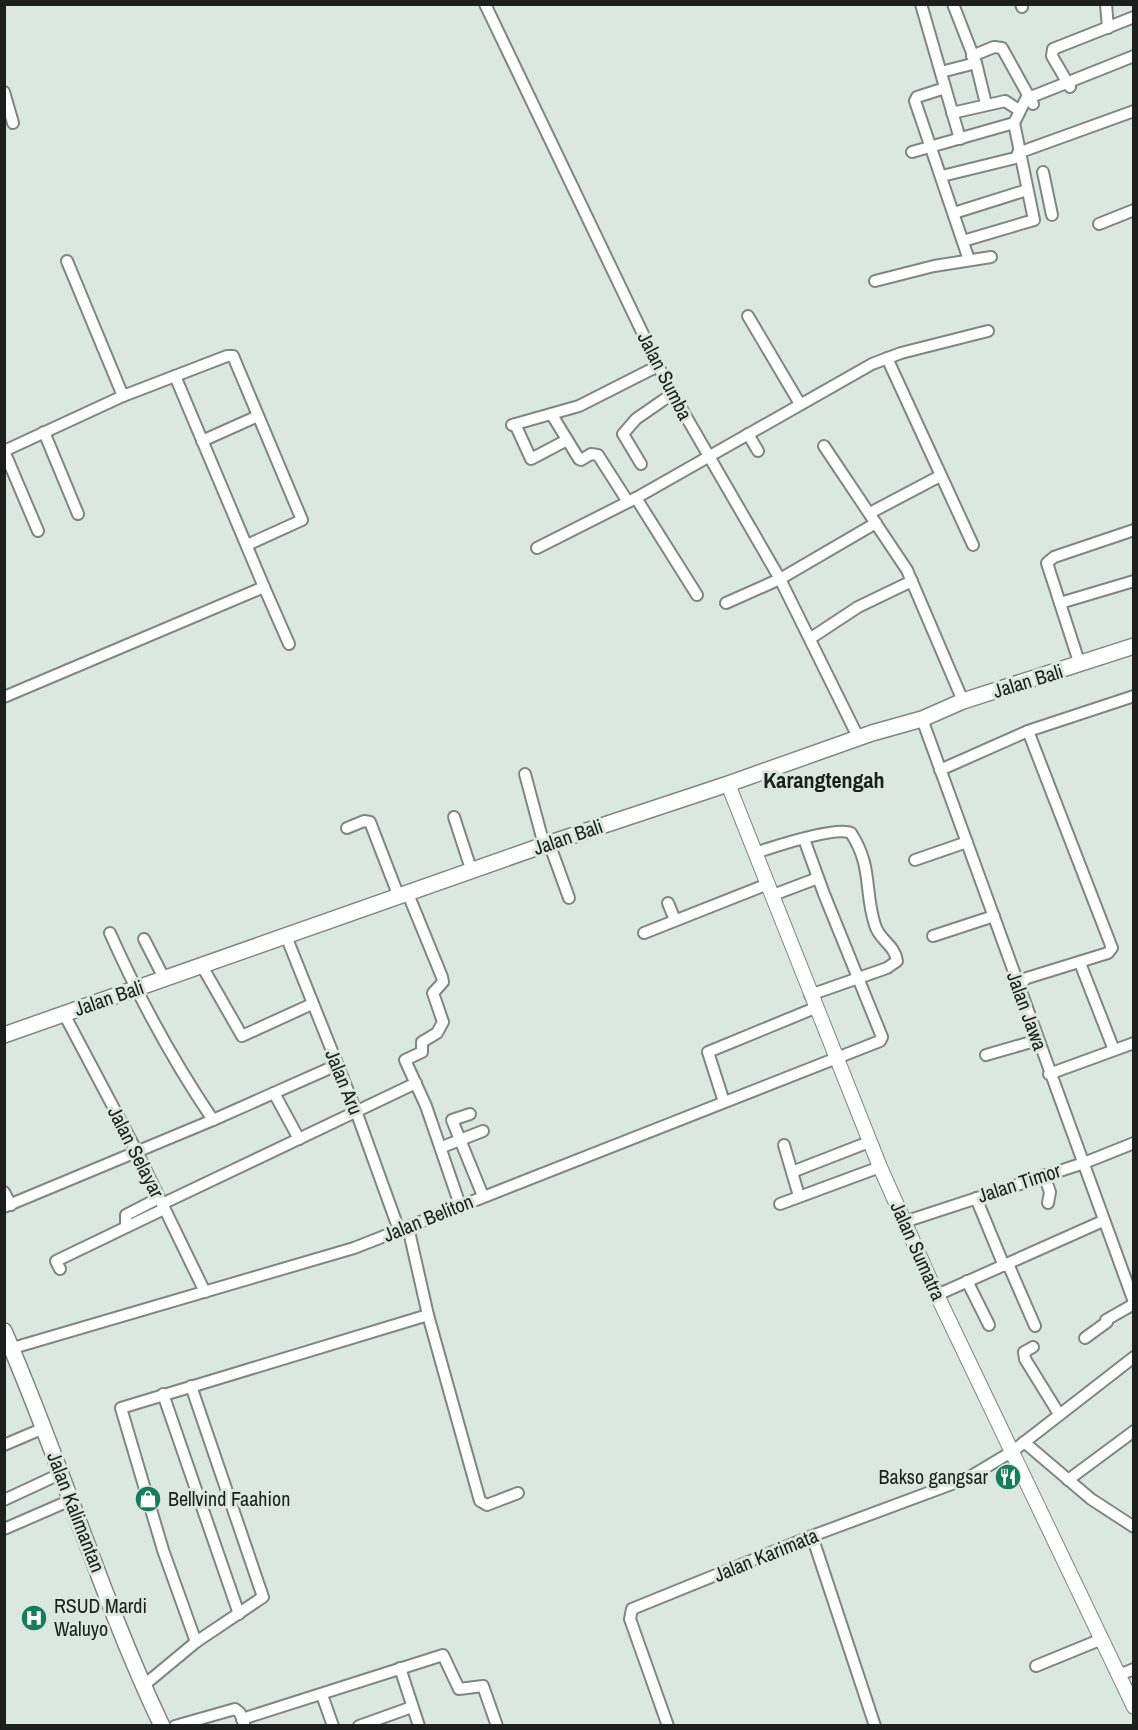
<svg xmlns="http://www.w3.org/2000/svg" width="1138" height="1730" font-family="'Archivo Narrow',sans-serif">
<style>
.lines{fill:none;stroke-linecap:round;stroke-linejoin:round}
.minor-casing{stroke:#7e8783;stroke-width:14}
.major-casing{stroke:#7e8783;stroke-width:16}
.highway-casing{stroke:#7e8783;stroke-width:18}
.minor{stroke:#fff;stroke-width:10}
.major{stroke:#fff;stroke-width:14}
.highway{stroke:#fff;stroke-width:15}
.labels{text-anchor:middle;stroke-width:6;stroke-linejoin:round;paint-order:stroke}
.street-label{font-size:20px;fill:#1c1f1d;stroke:#dde7e2}
.poi-label{font-size:20px;fill:#1c1f1d;stroke:#dde7e2;text-anchor:start}
.quarter-label{font-size:22px;font-weight:bold;fill:#1c1f1d;stroke:#dde7e2}
</style>
<rect width="100%" height="100%" fill="#dde7e2"/>
<g class="lines">
<defs>
<g id="minor">
<polyline points="485,4 666,382 780,579 859,739"/>
<polyline points="921,4 960,139"/>
<polyline points="953,4 976,63 986,104"/>
<polyline points="1021,4 1022,7"/>
<polyline points="1106,4 1108,28"/>
<polyline points="972,56 994,47 1002,48 1033,104"/>
<polyline points="941,72 976,63"/>
<polyline points="1070,87 1052,56 1053,49 1134,17"/>
<polyline points="945,88 917,97 915,101 969,260"/>
<polyline points="4,92 13,123"/>
<polyline points="952,113 1005,101 1019,110"/>
<polyline points="912,152 1014,123"/>
<polyline points="1018,153 1134,111"/>
<polyline points="1043,172 1052,215"/>
<polyline points="942,176 1019,157"/>
<polyline points="954,213 1027,190"/>
<polyline points="1099,224 1134,210"/>
<polyline points="963,241 1034,220 1014,123 1026,99 1134,56"/>
<polyline points="875,281 934,266 991,257"/>
<polyline points="748,316 800,404"/>
<polyline points="887,358 973,545"/>
<polyline points="123,396 227,356 233,356 302,520 247,545"/>
<polyline points="552,415 579,459 581,460 591,454 598,455 628,502"/>
<polyline points="515,424 531,459 567,440"/>
<polyline points="512,425 579,406 658,366"/>
<polyline points="44,432 78,514"/>
<polyline points="748,434 758,451"/>
<polyline points="202,441 258,416"/>
<polyline points="824,446 907,570 963,701"/>
<polyline points="641,464 623,434 636,419 672,394"/>
<polyline points="636,498 697,595"/>
<polyline points="870,513 940,476"/>
<polyline points="38,531 4,451 123,396 67,261"/>
<polyline points="537,548 636,498 872,364 901,353 988,331"/>
<polyline points="264,587 289,644"/>
<polyline points="726,603 780,579 876,523"/>
<polyline points="1060,603 1134,581"/>
<polyline points="811,638 858,607 912,581"/>
<polyline points="1080,665 1047,563 1054,557 1134,530"/>
<polyline points="4,697 264,587 175,376"/>
<polyline points="922,719 1134,1302"/>
<polyline points="940,770 1028,731 1134,696"/>
<polyline points="525,774 544,845"/>
<polyline points="454,817 472,872"/>
<polyline points="347,828 364,821 370,822 399,897"/>
<polyline points="549,843 569,898"/>
<path d="M 755,853 C 773,847 836,826 851,833 C 873,867 864,892 875,925 C 879,940 895,945 897,961 L 887,968 L 810,995"/>
<polyline points="915,860 967,842"/>
<polyline points="408,894 442,977 443,982 433,993 443,1022 437,1033 422,1042 422,1052 405,1060 426,1106 460,1205"/>
<polyline points="773,895 818,878"/>
<polyline points="668,903 675,920"/>
<path d="M 110,933 C 139,998 173,1061 213,1120"/>
<polyline points="644,933 768,884"/>
<polyline points="286,936 356,1111 399,1230"/>
<polyline points="933,936 994,916"/>
<polyline points="144,939 164,978"/>
<polyline points="1080,963 1114,1050"/>
<polyline points="202,966 242,1036 312,1004"/>
<polyline points="1018,985 1027,978 1108,953 1112,948 1028,731"/>
<polyline points="64,1014 137,1152 205,1292"/>
<polyline points="986,1055 1038,1040"/>
<polyline points="1049,1074 1134,1043"/>
<polyline points="274,1093 299,1139"/>
<polyline points="724,1102 708,1052 815,1008"/>
<polyline points="470,1114 452,1120 483,1196"/>
<polyline points="784,1145 799,1196"/>
<polyline points="442,1147 483,1131"/>
<polyline points="792,1172 869,1142"/>
<polyline points="1044,1175 1050,1192 1048,1203"/>
<polyline points="4,1192 11,1205"/>
<polyline points="976,1198 1004,1266"/>
<polyline points="162,1204 416,1083"/>
<polyline points="780,1204 880,1167"/>
<polyline points="4,1207 213,1120 337,1065"/>
<polyline points="904,1222 1084,1163 1134,1143"/>
<polyline points="126,1223 126,1215 159,1198"/>
<polyline points="1008,1264 1035,1326"/>
<polyline points="60,1269 56,1261 164,1209"/>
<polyline points="967,1281 989,1325"/>
<polyline points="937,1295 1103,1221"/>
<polyline points="428,1315 480,1501 487,1505 518,1493"/>
<polyline points="1085,1338 1107,1322 1106,1320 1134,1304"/>
<polyline points="1033,1347 1024,1352 1025,1359 1059,1414"/>
<polyline points="6,1350 354,1248 880,1041 882,1037 824,894 804,839"/>
<polyline points="163,1394 239,1614"/>
<polyline points="1024,1442 1091,1499 1134,1527"/>
<polyline points="4,1445 44,1428"/>
<polyline points="1068,1480 1134,1431"/>
<polyline points="4,1500 62,1473"/>
<polyline points="4,1529 71,1500"/>
<polyline points="812,1536 875,1726"/>
<polyline points="196,1642 163,1550 121,1408 428,1315 408,1227"/>
<polyline points="1036,1666 1102,1639"/>
<polyline points="400,1668 419,1726"/>
<polyline points="1119,1675 1134,1669"/>
<polyline points="143,1686 196,1642 263,1597 191,1386"/>
<polyline points="322,1695 333,1726"/>
<polyline points="242,1719 443,1655 459,1689 483,1686 497,1726"/>
<polyline points="175,1726 235,1709 240,1713 244,1724"/>
<polyline points="359,1726 412,1707"/>
<polyline points="668,1726 630,1619 632,1609 812,1536 968,1478 1013,1451 1134,1357"/>
</g>
<polyline id="major" points="728,784 880,1167 937,1295 1134,1707"/>
<g id="highway">
<polyline points="4,1035 544,845 728,784 872,733 922,719 963,701 1134,646"/>
<path d="M 4,1331 C 61,1461 101,1598 162,1726"/>
</g>
</defs>
<use href="#minor" class="minor-casing"/>
<use href="#major" class="major-casing"/>
<use href="#highway" class="highway-casing"/>
<use href="#minor" class="minor"/>
<use href="#major" class="major"/>
<use href="#highway" class="highway"/>
</g>
<defs>
<symbol id="restaurant-disc" viewBox="-11 -11 22 22"><circle r="9.5" fill="#127f5b" stroke="#dde7e2"/><path d="M-5-6h1v4h1v-4h1v4h1v-4h1v5L-1.5 .5V6h-2V.5L-5-1ZM5-6V6H3V1.5H1.5Q1.5-4 5-6Z" fill="#fff"/></symbol>
<symbol id="shop-disc" viewBox="-11 -11 22 22"><circle r="9.5" fill="#127f5b" stroke="#dde7e2"/><path d="M-5-2.5h2.3a2.7 3.5 0 0 1 5.4 0H5L5.5 6h-11ZM-1.5-2.5h3a1.5 2.3 0 0 0-3 0Z" fill="#fff"/></symbol>
<symbol id="hospital-disc" viewBox="-11 -11 22 22"><circle r="9.5" fill="#127f5b" stroke="#dde7e2"/><path d="M-5-5h3v3.5h4V-5h3V5h-3V1.5h-4V5h-3Z" fill="#fff"/></symbol>
</defs>
<g fill-rule="evenodd">
<use href="#restaurant-disc" x="993" y="1462" width="30" height="30"/>
<use href="#shop-disc" x="133" y="1484" width="30" height="30"/>
<use href="#hospital-disc" x="19" y="1603" width="30" height="30"/>
</g>
<g class="labels">
<g class="street-label">
<text transform="translate(665 376) rotate(63)" y="7">Jalan Sumba</text>
<text transform="translate(1028 681) rotate(-17)" y="7">Jalan Bali</text>
<text transform="translate(568 837) rotate(-19)" y="7">Jalan Bali</text>
<text transform="translate(109 998) rotate(-19)" y="7">Jalan Bali</text>
<text transform="translate(1027 1011) rotate(70)" y="7">Jalan Jawa</text>
<text transform="translate(344 1082) rotate(68)" y="7">Jalan Aru</text>
<text transform="translate(136 1152) rotate(63)" y="7">Jalan Selayar</text>
<text transform="translate(1019 1183) rotate(-18)" y="7">Jalan Timor</text>
<text transform="translate(428 1218) rotate(-22)" y="7">Jalan Beliton</text>
<text transform="translate(918 1251) rotate(66)" y="7">Jalan Sumatra</text>
<text transform="translate(76 1512) rotate(69)" y="7">Jalan Kalimantan</text>
<text transform="translate(766 1555) rotate(-22)" y="7">Jalan Karimata</text>
</g>
<g class="poi-label">
<text x="988" y="1484" text-anchor="end">Bakso gangsar</text>
<text x="168" y="1506">Bellvind Faahion</text>
<text x="54" y="1613">RSUD Mardi<tspan x="54" dy="23">Waluyo</tspan></text>
</g>
<g class="quarter-label">
<text x="824" y="788">Karangtengah</text>
</g>
</g>
<rect width="1138" height="1730" fill="none" stroke="#1c1f1d" stroke-width="12"/>
</svg>
